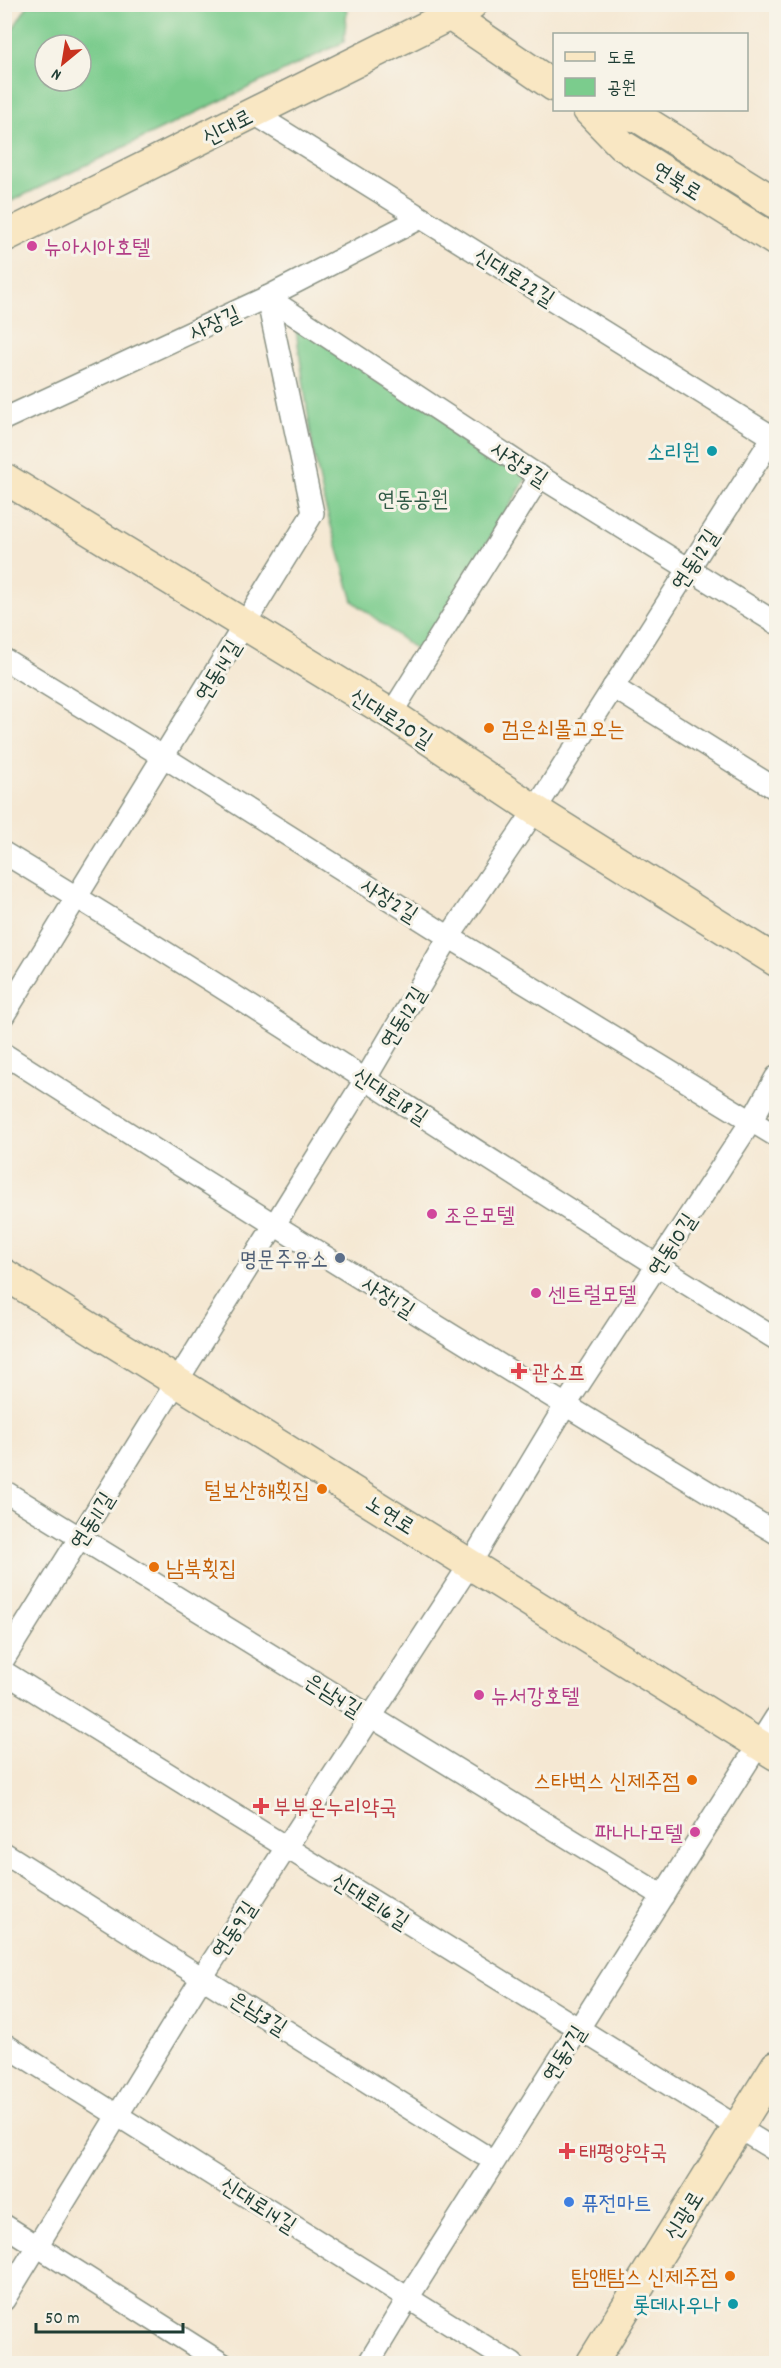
<svg xmlns="http://www.w3.org/2000/svg" width="781" height="2368" font-family="Dekko,'Poor Story',sans-serif">
<style>
.green{fill:#7bcc8d;stroke:#4d8460;stroke-width:1.5;fill-rule:evenodd}
.lines{fill:none;stroke-linecap:round;stroke-linejoin:round}
.street-casing{stroke:#8a9284;stroke-width:24}
.secondary-casing{stroke:#8a9284;stroke-width:33}
.street{stroke:#fff;stroke-width:21}
.secondary{stroke:#f9e7c3;stroke-width:30}
.hotel-dot{fill:#d1479c;stroke:#f7f3e8;stroke-width:2}
.culture-dot{fill:#0f9aa8;stroke:#f7f3e8;stroke-width:2}
.food-dot{fill:#e8710a;stroke:#f7f3e8;stroke-width:2}
.service-dot{fill:#5c6f8a;stroke:#f7f3e8;stroke-width:2}
.health-dot{fill:#e0444e;stroke:#f7f3e8;stroke-width:2}
.shop-dot{fill:#3f7fe0;stroke:#f7f3e8;stroke-width:2}
.labels{text-anchor:middle;stroke-width:6;stroke-linejoin:round;paint-order:stroke}
.street-label{font-size:22px;fill:#1f3d34;stroke:#f7f3e8}
.hotel-label{font-size:22px;fill:#b23c85;stroke:#f7f3e8;text-anchor:start}
.culture-label{font-size:22px;fill:#0d838f;stroke:#f7f3e8;text-anchor:end}
.park-label{font-size:22px;fill:#315a46;stroke:#f7f3e8}
.food-label{font-size:22px;fill:#c56008;stroke:#f7f3e8;text-anchor:end}
.service-label{font-size:22px;fill:#4e5e75;stroke:#f7f3e8;text-anchor:end}
.health-label{font-size:22px;fill:#be3a42;stroke:#f7f3e8;text-anchor:start}
.shop-label{font-size:22px;fill:#366cbe;stroke:#f7f3e8;text-anchor:start}
</style>
<rect width="100%" height="100%" fill="#f7f3e8"/>
<filter id="ink" filterUnits="userSpaceOnUse"><feTurbulence type="fractalNoise" baseFrequency=".0167" numOctaves="2"/><feDisplacementMap in="SourceGraphic" scale="12" xChannelSelector="R" yChannelSelector="G"/><feConvolveMatrix kernelMatrix="1 2 1 2 8 2 1 2 1" color-interpolation-filters="sRGB"/></filter>
<filter id="wash" filterUnits="userSpaceOnUse"><feTurbulence type="fractalNoise" baseFrequency=".008" numOctaves="4" result="noise"/><feDisplacementMap in="SourceGraphic" scale="24" xChannelSelector="R" yChannelSelector="G"/><feGaussianBlur stdDeviation="1.35" result="paint"/><feColorMatrix in="noise" values="0 0 0 0 0 0 0 0 0 0 0 0 0 0 0 0 0 1.4 0 .05"/><feComposite in="paint" operator="in"/></filter>
<g filter="url(#wash)">
<rect width="100%" height="100%" fill="#f5e8d3"/>
<g class="green">
<path d="M 338,4 L 347,10 L 344,42 L 5,204 L 5,41 L 28,5 ZM 45,45 L 81,45 L 81,81 L 45,81 Z"/>
<polygon points="294,316 531,471 420,653 353,601 325,505 313,449"/>
</g>
</g>
<g filter="url(#ink)">
<g class="lines">
<defs>
<g id="street">
<polyline points="253,113 776,439"/>
<polyline points="267,297 531,471 776,623"/>
<polyline points="4,419 267,297 421,218"/>
<polyline points="4,659 164,757 449,937 776,1136"/>
<polyline points="613,687 776,789"/>
<polyline points="391,714 540,476"/>
<path d="M 4,853 C 265,1010 517,1181 776,1339"/>
<polyline points="4,1015 313,513 267,297"/>
<path d="M 4,1054 C 260,1217 517,1377 776,1533"/>
<polyline points="4,1491 663,1896"/>
<polyline points="4,1659 366,1078 449,937 535,810 776,432"/>
<polyline points="4,1672 776,2151"/>
<polyline points="4,1853 482,2154"/>
<polyline points="4,2044 513,2364"/>
<polyline points="4,2225 223,2364"/>
<polyline points="4,2300 203,1976 470,1564 565,1406 752,1120 776,1077"/>
<polyline points="368,2364 408,2298 776,1717"/>
</g>
<g id="secondary">
<polyline points="438,7 554,86"/>
<polyline points="588,110 622,145 776,241"/>
<polyline points="596,110 638,117 776,203"/>
<polyline points="4,237 472,4"/>
<polyline points="4,478 391,714 535,810 776,961"/>
<polyline points="4,1274 776,1755"/>
<polyline points="591,2364 776,2066"/>
</g>
</defs>
<use href="#street" class="street-casing"/>
<use href="#secondary" class="secondary-casing"/>
<use href="#street" class="street"/>
<use href="#secondary" class="secondary"/>
</g>
</g>
<g class="hotel-dot">
<circle cx="32" cy="246" r="6"/>
<circle cx="432" cy="1214" r="6"/>
<circle cx="536" cy="1293" r="6"/>
<circle cx="479" cy="1695" r="6"/>
<circle cx="695" cy="1832" r="6"/>
</g>
<g class="culture-dot">
<circle cx="712" cy="451" r="6"/>
<circle cx="733" cy="2304" r="6"/>
</g>
<g class="food-dot">
<circle cx="489" cy="728" r="6"/>
<circle cx="322" cy="1489" r="6"/>
<circle cx="154" cy="1567" r="6"/>
<circle cx="692" cy="1780" r="6"/>
<circle cx="730" cy="2276" r="6"/>
</g>
<circle class="service-dot" cx="340" cy="1258" r="6"/>
<g class="health-dot">
<path d="M516 1362h6v6h6v6h-6v6h-6v-6h-6v-6h6z"/>
<path d="M258 1797h6v6h6v6h-6v6h-6v-6h-6v-6h6z"/>
<path d="M564 2142h6v6h6v6h-6v6h-6v-6h-6v-6h6z"/>
</g>
<circle class="shop-dot" cx="569" cy="2202" r="6"/>
<g class="labels">
<g class="street-label">
<text transform="translate(227 126) rotate(-27)" y="8">신대로</text>
<text transform="translate(678 180) rotate(32)" y="8">연북로</text>
<text transform="translate(515 276) rotate(32)" y="8">신대로22길</text>
<text transform="translate(214 322) rotate(-25)" y="8">사장길</text>
<text transform="translate(520 463) rotate(33)" y="8">사장3길</text>
<text transform="translate(694 559) rotate(-57)" y="8">연동12길</text>
<text transform="translate(217 670) rotate(-59)" y="8">연동14길</text>
<text transform="translate(392 717) rotate(32)" y="8">신대로20길</text>
<text transform="translate(390 899) rotate(32)" y="8">사장2길</text>
<text transform="translate(402 1017) rotate(-59)" y="8">연동12길</text>
<text transform="translate(391 1095) rotate(33)" y="8">신대로18길</text>
<text transform="translate(671 1244) rotate(-57)" y="8">연동10길</text>
<text transform="translate(389 1296) rotate(32)" y="8">사장1길</text>
<text transform="translate(391 1514) rotate(32)" y="8">노연로</text>
<text transform="translate(91 1520) rotate(-58)" y="8">연동11길</text>
<text transform="translate(334 1694) rotate(32)" y="8">은남4길</text>
<text transform="translate(371 1900) rotate(32)" y="8">신대로16길</text>
<text transform="translate(233 1929) rotate(-57)" y="8">연동9길</text>
<text transform="translate(259 2012) rotate(32)" y="8">은남3길</text>
<text transform="translate(563 2053) rotate(-58)" y="8">연동7길</text>
<text transform="translate(259 2204) rotate(32)" y="8">신대로14길</text>
<text transform="translate(683 2215) rotate(-58)" y="8">신광로</text>
</g>
<g class="hotel-label">
<text x="44" y="254">뉴아시아호텔</text>
<text x="444" y="1222">조은모텔</text>
<text x="548" y="1301">센트럴모텔</text>
<text x="491" y="1703">뉴서강호텔</text>
<text x="683" y="1840" text-anchor="end">파나나모텔</text>
</g>
<g class="culture-label">
<text x="700" y="459">소리원</text>
<text x="721" y="2312">롯데사우나</text>
</g>
<g class="park-label">
<text x="413" y="506">연동공원</text>
</g>
<g class="food-label">
<text x="501" y="736" text-anchor="start">검은쇠몰고오는</text>
<text x="310" y="1497">털보산해횟집</text>
<text x="166" y="1575" text-anchor="start">남북횟집</text>
<text x="680" y="1788">스타벅스 신제주점</text>
<text x="718" y="2284">탐앤탐스 신제주점</text>
</g>
<g class="service-label">
<text x="328" y="1266">명문주유소</text>
</g>
<g class="health-label">
<text x="532" y="1379">관소프</text>
<text x="273" y="1814">부부온누리약국</text>
<text x="579" y="2159">태평양약국</text>
</g>
<g class="shop-label">
<text x="581" y="2210">퓨전마트</text>
</g>
</g>
<rect width="781" height="2368" fill="none" stroke="#f7f3e8" stroke-width="24"/>
<rect x="553" y="33" width="195" height="78" fill="#f7f3e8" stroke="#a1aaa0" stroke-width="1.5"/>
<rect x="565" y="52" width="30" height="9" fill="#f9e7c3" stroke="#a1aaa0" stroke-width="1.5"/>
<text x="607" y="63" font-size="18" fill="#1f3d34">도로</text>
<rect x="565" y="78" width="30" height="18" fill="#7bcc8d" stroke="#a1aaa0" stroke-width="1.5"/>
<text x="607" y="93" font-size="18" fill="#1f3d34">공원</text>
<g transform="translate(63 63) rotate(210)"><circle r="28" fill="#f7f3e8" stroke="#a1aaa0" stroke-width="1.5"/>
<path d="M0-4.5L10 22L0 15L-10 22Z" fill="#c8321e"/>
<text y="-9" font-size="16" font-weight="bold" text-anchor="middle" fill="#1f3d34">N</text>
</g>
<path d="M36 2323v9h147v-9" fill="none" stroke="#1f3d34" stroke-width="3"/>
<text x="45" y="2323" font-size="18" fill="#1f3d34" stroke="#f7f3e8" stroke-width="4.5" paint-order="stroke">50 m</text>
</svg>
